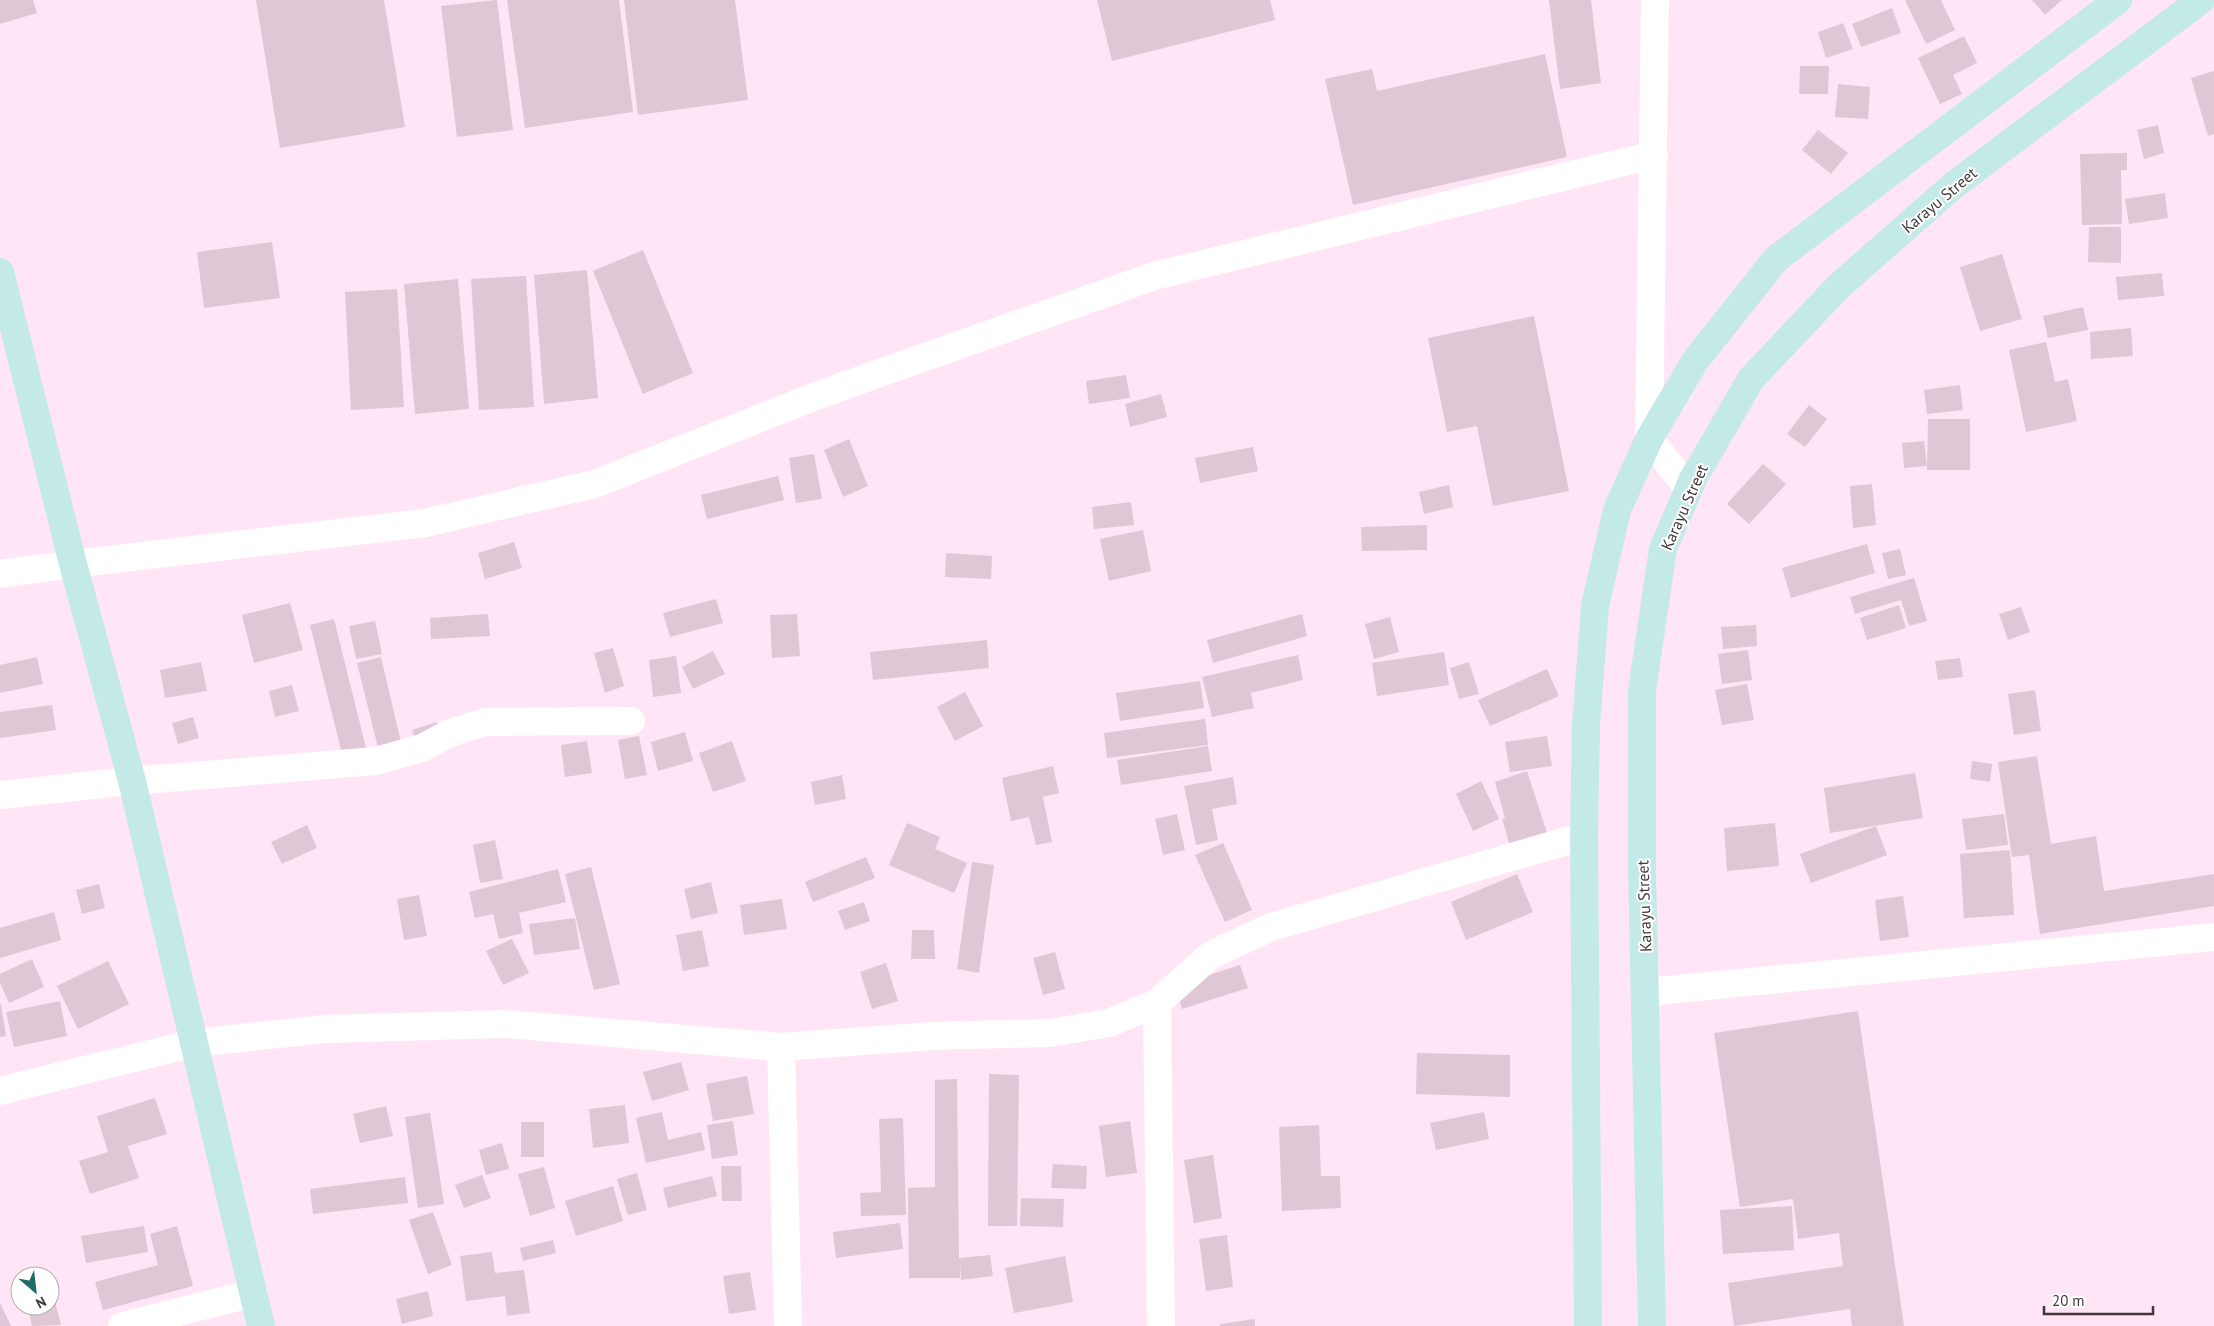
<svg xmlns="http://www.w3.org/2000/svg" width="2214" height="1326" font-family="'PT Sans',sans-serif">
<style>
.building{fill:#e0c7d6}
.lines{fill:none;stroke-linecap:round;stroke-linejoin:round}
.street{stroke:#fff;stroke-width:28}
.secondary{stroke:#c3eae7;stroke-width:28}
.labels{text-anchor:middle;stroke-width:4;stroke-linejoin:round;paint-order:stroke}
.street-label{font-size:16px;fill:#40363c;stroke:#fff}
</style>
<rect width="100%" height="100%" fill="#ffe5f5"/>
<g class="building">
<polygon points="0,0 33,0 37,13 0,24"/>
<polygon points="256,0 384,0 405,127 280,148"/>
<polygon points="497,0 513,130 457,137 441,6"/>
<polygon points="507,0 619,0 633,112 525,128"/>
<polygon points="624,0 735,0 748,100 638,115"/>
<polygon points="1097,0 1270,0 1275,20 1112,61"/>
<polygon points="1549,0 1591,0 1601,83 1560,89"/>
<polygon points="1905,0 1941,0 1955,30 1926,44"/>
<polygon points="2032,0 2062,0 2045,15"/>
<polygon points="1892,8 1901,33 1861,47 1852,24"/>
<polygon points="1843,23 1853,49 1826,58 1818,32"/>
<polygon points="1964,36 1977,63 1953,75 1962,94 1940,104 1918,58"/>
<polygon points="1545,54 1567,157 1353,205 1325,79 1372,69 1377,91"/>
<polygon points="1800,66 1829,66 1828,94 1799,94"/>
<polygon points="2214,71 2214,134 2208,136 2191,78"/>
<polygon points="1838,84 1870,87 1868,119 1835,117"/>
<polygon points="2158,125 2164,153 2144,159 2137,130"/>
<polygon points="1818,130 1848,153 1831,174 1802,150"/>
<polygon points="2127,153 2127,170 2121,170 2122,224 2082,225 2080,154"/>
<polygon points="2165,193 2168,218 2129,224 2125,199"/>
<polygon points="2089,227 2121,227 2121,263 2088,262"/>
<polygon points="272,242 280,298 204,308 197,252"/>
<polygon points="643,250 693,373 643,394 593,271"/>
<polygon points="2002,254 2022,319 1980,331 1960,267"/>
<polygon points="587,270 598,398 544,404 534,275"/>
<polygon points="2162,273 2164,296 2118,300 2116,277"/>
<polygon points="526,276 534,407 479,410 471,279"/>
<polygon points="458,279 469,409 415,414 404,284"/>
<polygon points="397,289 404,407 351,410 345,292"/>
<polygon points="2083,307 2088,330 2048,338 2043,316"/>
<polygon points="1534,316 1569,491 1493,506 1477,426 1447,432 1428,338"/>
<polygon points="2131,328 2133,356 2091,359 2090,332"/>
<polygon points="2046,342 2055,382 2068,379 2077,421 2026,432 2009,350"/>
<polygon points="1126,375 1130,398 1089,404 1086,381"/>
<polygon points="1960,385 1963,410 1927,414 1924,390"/>
<polygon points="1161,394 1167,417 1130,427 1125,404"/>
<polygon points="1809,405 1827,419 1805,447 1787,434"/>
<polygon points="1928,419 1970,419 1970,470 1927,470"/>
<polygon points="849,439 868,486 843,497 824,450"/>
<polygon points="1924,441 1927,466 1904,468 1902,443"/>
<polygon points="1253,447 1258,471 1200,483 1195,458"/>
<polygon points="814,454 822,499 796,503 789,458"/>
<polygon points="1763,464 1786,484 1749,524 1727,504"/>
<polygon points="778,476 784,500 707,519 701,495"/>
<polygon points="1872,484 1876,525 1853,528 1850,486"/>
<polygon points="1449,485 1453,507 1424,514 1419,492"/>
<polygon points="1131,502 1134,525 1094,529 1092,507"/>
<polygon points="1427,525 1427,550 1362,551 1361,527"/>
<polygon points="1143,530 1151,571 1109,581 1100,539"/>
<polygon points="514,542 522,568 485,579 478,553"/>
<polygon points="1867,544 1875,573 1791,598 1782,568"/>
<polygon points="1900,549 1906,575 1888,579 1882,553"/>
<polygon points="946,553 992,556 991,579 945,577"/>
<polygon points="1914,578 1927,621 1909,626 1901,600 1855,614 1850,597"/>
<polygon points="716,599 723,623 670,637 663,613"/>
<polygon points="290,603 303,650 254,663 242,615"/>
<polygon points="1899,605 1906,628 1867,640 1860,618"/>
<polygon points="2021,607 2030,632 2008,640 1999,614"/>
<polygon points="488,614 490,636 431,639 430,618"/>
<polygon points="797,614 800,656 772,658 770,615"/>
<polygon points="1302,614 1307,636 1213,663 1207,640"/>
<polygon points="1390,617 1399,652 1374,659 1365,624"/>
<polygon points="334,619 366,748 342,754 310,625"/>
<polygon points="375,621 382,654 356,659 349,626"/>
<polygon points="1756,625 1757,646 1723,649 1721,627"/>
<polygon points="987,640 989,668 873,680 870,652"/>
<polygon points="613,648 624,686 605,693 594,653"/>
<polygon points="1748,650 1752,680 1722,684 1718,654"/>
<polygon points="713,651 725,674 693,689 682,667"/>
<polygon points="1444,652 1449,685 1377,696 1372,663"/>
<polygon points="1298,655 1303,680 1251,693 1254,708 1212,717 1202,677"/>
<polygon points="676,656 681,693 653,697 649,660"/>
<polygon points="37,657 43,684 0,693 0,665"/>
<polygon points="381,657 404,755 381,760 357,663"/>
<polygon points="1960,658 1963,677 1938,680 1935,661"/>
<polygon points="201,662 207,691 165,698 160,670"/>
<polygon points="1469,662 1479,694 1459,699 1450,668"/>
<polygon points="1547,669 1559,696 1490,726 1478,700"/>
<polygon points="1200,681 1204,708 1120,721 1116,693"/>
<polygon points="1747,684 1754,720 1722,725 1715,690"/>
<polygon points="292,685 299,711 275,717 269,691"/>
<polygon points="2035,690 2041,731 2014,735 2008,694"/>
<polygon points="965,692 983,726 955,741 937,707"/>
<polygon points="52,705 56,730 0,738 0,712"/>
<polygon points="193,717 199,738 178,744 172,723"/>
<polygon points="1205,719 1208,745 1107,758 1104,733"/>
<polygon points="437,722 444,743 420,751 412,730"/>
<polygon points="685,732 693,761 658,771 651,742"/>
<polygon points="639,736 647,775 625,779 618,740"/>
<polygon points="1547,736 1552,766 1510,772 1505,742"/>
<polygon points="587,741 592,773 565,777 561,745"/>
<polygon points="732,741 746,781 713,792 699,753"/>
<polygon points="1208,746 1212,771 1121,785 1117,760"/>
<polygon points="2037,756 2051,844 2096,836 2104,891 2214,874 2214,906 2040,934 2029,855 2012,857 1998,762"/>
<polygon points="1972,761 1992,764 1990,782 1970,779"/>
<polygon points="1053,766 1059,793 1043,797 1052,842 1036,845 1029,817 1011,821 1002,778"/>
<polygon points="1527,771 1548,836 1511,849 1502,819 1505,818 1495,782"/>
<polygon points="1915,773 1923,818 1830,833 1824,788"/>
<polygon points="842,775 846,799 815,805 811,782"/>
<polygon points="1233,777 1237,804 1212,809 1218,840 1196,845 1184,786"/>
<polygon points="1481,781 1499,819 1473,831 1456,794"/>
<polygon points="1177,814 1185,850 1163,855 1155,819"/>
<polygon points="2004,814 2008,845 1966,850 1962,819"/>
<polygon points="907,823 940,837 935,849 967,863 954,893 889,865"/>
<polygon points="1775,823 1779,866 1727,871 1724,828"/>
<polygon points="307,825 317,848 282,864 271,842"/>
<polygon points="1876,826 1887,855 1811,883 1800,854"/>
<polygon points="495,840 503,879 480,883 473,845"/>
<polygon points="1223,843 1252,910 1225,922 1195,855"/>
<polygon points="2010,850 2014,915 1964,918 1960,854"/>
<polygon points="866,857 875,878 813,902 805,882"/>
<polygon points="972,862 994,865 979,973 957,969"/>
<polygon points="591,867 620,984 594,990 565,874"/>
<polygon points="558,869 566,902 519,913 523,933 499,939 493,914 475,918 469,892"/>
<polygon points="1517,874 1533,912 1466,940 1451,902"/>
<polygon points="711,882 718,913 691,919 684,889"/>
<polygon points="99,884 105,908 82,914 76,890"/>
<polygon points="419,895 427,936 404,940 397,899"/>
<polygon points="1903,896 1909,937 1880,941 1875,900"/>
<polygon points="782,899 787,929 744,935 740,905"/>
<polygon points="864,902 870,921 845,930 838,911"/>
<polygon points="54,912 61,940 0,958 0,928"/>
<polygon points="575,918 580,949 534,955 529,924"/>
<polygon points="702,930 709,966 683,971 676,935"/>
<polygon points="912,930 934,930 935,959 911,959"/>
<polygon points="512,939 529,973 503,985 486,951"/>
<polygon points="1055,952 1065,989 1043,995 1033,958"/>
<polygon points="32,959 44,987 9,1003 0,983 0,974"/>
<polygon points="108,961 129,1004 78,1029 57,986"/>
<polygon points="886,963 898,1001 872,1009 860,972"/>
<polygon points="1240,965 1248,988 1182,1009 1175,986"/>
<polygon points="60,1001 67,1036 14,1047 6,1012"/>
<polygon points="1,1004 6,1036 0,1037 0,1005"/>
<polygon points="1858,1011 1904,1326 1852,1326 1850,1309 1734,1326 1728,1283 1843,1266 1839,1233 1798,1239 1793,1199 1740,1207 1714,1033"/>
<polygon points="1417,1053 1510,1055 1510,1097 1416,1094"/>
<polygon points="681,1062 689,1090 652,1101 643,1072"/>
<polygon points="989,1074 1019,1075 1017,1226 988,1226"/>
<polygon points="747,1076 754,1114 713,1121 706,1084"/>
<polygon points="957,1079 959,1258 990,1255 993,1276 961,1280 960,1263 960,1278 909,1278 908,1188 935,1187 935,1080"/>
<polygon points="155,1098 167,1134 128,1146 139,1178 90,1194 79,1161 108,1152 97,1116"/>
<polygon points="625,1105 629,1143 593,1148 589,1109"/>
<polygon points="386,1106 393,1136 360,1143 353,1114"/>
<polygon points="662,1112 668,1140 701,1132 705,1150 646,1163 636,1118"/>
<polygon points="1484,1112 1489,1139 1436,1150 1430,1123"/>
<polygon points="430,1113 444,1204 418,1208 405,1117"/>
<polygon points="903,1118 906,1215 861,1216 860,1193 881,1192 879,1119"/>
<polygon points="733,1121 738,1155 712,1159 707,1125"/>
<polygon points="1130,1121 1137,1173 1106,1177 1099,1126"/>
<rect x="521" y="1122" width="23" height="35"/>
<polygon points="1319,1125 1321,1176 1340,1176 1341,1208 1282,1211 1279,1127"/>
<polygon points="502,1143 509,1169 486,1175 479,1150"/>
<polygon points="1213,1155 1222,1218 1194,1223 1184,1160"/>
<polygon points="1053,1164 1087,1166 1086,1189 1051,1188"/>
<polygon points="721,1166 741,1166 742,1201 722,1201"/>
<polygon points="544,1167 555,1208 530,1216 518,1174"/>
<polygon points="637,1173 647,1210 628,1215 617,1179"/>
<polygon points="482,1175 491,1198 464,1208 455,1185"/>
<polygon points="712,1176 717,1196 668,1208 663,1188"/>
<polygon points="405,1177 408,1203 313,1214 310,1189"/>
<polygon points="613,1186 623,1221 576,1236 565,1201"/>
<polygon points="1021,1198 1064,1199 1063,1227 1020,1226"/>
<polygon points="1792,1206 1794,1250 1723,1254 1720,1210"/>
<polygon points="433,1212 452,1265 428,1274 409,1220"/>
<polygon points="900,1223 903,1249 836,1258 833,1232"/>
<polygon points="144,1226 148,1252 86,1263 81,1236"/>
<polygon points="177,1226 193,1286 103,1310 95,1282 158,1265 150,1234"/>
<polygon points="1227,1235 1233,1287 1206,1291 1199,1239"/>
<polygon points="553,1240 556,1253 523,1261 520,1248"/>
<polygon points="492,1252 495,1273 524,1270 530,1313 507,1316 505,1296 466,1301 460,1256"/>
<polygon points="1065,1256 1073,1302 1014,1313 1005,1268"/>
<polygon points="750,1272 756,1310 729,1314 723,1276"/>
<polygon points="50,1282 61,1325 32,1326 28,1306 50,1306"/>
<polygon points="428,1291 433,1316 402,1324 396,1299"/>
<polygon points="0,1303 11,1326 0,1326"/>
<polygon points="1255,1319 1255,1326 1220,1326 1220,1324"/>
</g>
<g class="lines">
<g class="street">
<polyline points="1655,0 1649,439 1689,489"/>
<polyline points="0,574 73,564 425,523 595,484 821,394 1154,276 1654,155"/>
<polyline points="0,795 132,781 376,761 422,748 450,733 485,722 631,721"/>
<polyline points="1646,992 2214,937"/>
<polyline points="1157,1003 1161,1326"/>
<polyline points="781,1047 788,1326"/>
<polyline points="0,1091 195,1043 325,1029 505,1024 781,1047 934,1036 1050,1033 1109,1023 1157,1003 1211,955 1271,927 1584,836"/>
<polyline points="122,1326 254,1293"/>
</g>
<g class="secondary">
<polyline points="0,272 73,564 132,781 261,1326"/>
<polyline points="1588,1326 1584,836 1586,725 1595,606 1617,510 1649,439 1695,361 1776,259 2118,0"/>
<polyline points="1652,1326 1642,869 1642,690 1663,549 1693,479 1751,379 1839,286 1954,185 2201,0"/>
</g>
</g>
<g class="labels">
<g class="street-label">
<text transform="translate(1939 200) rotate(-40)" y="6">Karayu Street</text>
<text transform="translate(1684 507) rotate(-66)" y="6">Karayu Street</text>
<text transform="translate(1644 906) rotate(-92)" y="6">Karayu Street</text>
</g>
</g>
<g transform="translate(35 1291) rotate(152)"><circle r="24" fill="#ffffff" stroke="#b3afb1"/>
<path d="M0-4L9 19L0 12L-9 19Z" fill="#206b66"/>
<text y="-8" font-size="14" font-weight="bold" text-anchor="middle" fill="#40363c">N</text>
</g>
<path d="M2044 1306v8h109v-8" fill="none" stroke="#40363c" stroke-width="2.5"/>
<text x="2052" y="1306" font-size="15" fill="#40363c" stroke="#ffffff" stroke-width="4" paint-order="stroke">20 m</text>
</svg>
